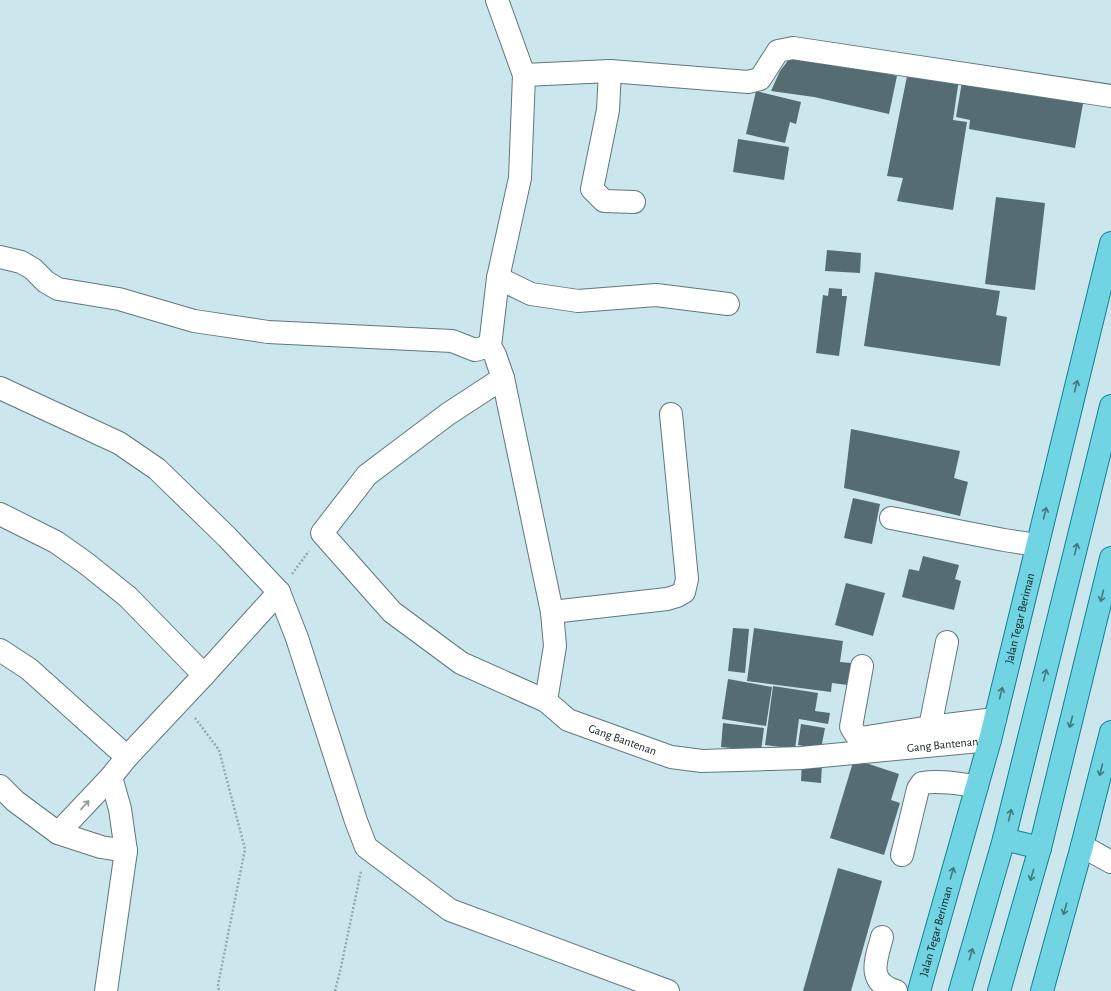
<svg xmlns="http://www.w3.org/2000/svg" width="1111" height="991" font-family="'Alegreya Sans',sans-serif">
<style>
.building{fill:#546c72}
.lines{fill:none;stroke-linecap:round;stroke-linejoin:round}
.minor-casing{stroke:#5f787d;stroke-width:24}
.major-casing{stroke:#128193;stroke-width:24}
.path{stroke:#94aaaf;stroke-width:2.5;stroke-dasharray:2 2;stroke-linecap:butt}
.minor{stroke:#fff;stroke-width:22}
.major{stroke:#70d4e3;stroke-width:22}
.oneway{stroke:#427881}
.oneway2{stroke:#95999a}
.labels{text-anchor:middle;stroke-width:4;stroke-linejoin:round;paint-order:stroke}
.street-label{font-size:12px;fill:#131d1f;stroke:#d8f4fa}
</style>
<rect width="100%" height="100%" fill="#cbe7ed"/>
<g class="building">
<polygon points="790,58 842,64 897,76 889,114 814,97 771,91 780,71"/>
<polygon points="908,71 959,79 953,120 967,122 953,210 897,201 903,178 887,176"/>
<polygon points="963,76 1084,98 1075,148 969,129 970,120 956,117"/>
<polygon points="756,91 801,102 796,124 790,122 785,143 746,134"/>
<polygon points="738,139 789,147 784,180 733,172"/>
<polygon points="996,197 1045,203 1035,290 985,284"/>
<polygon points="827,250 861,253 860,273 825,271"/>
<polygon points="875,272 1000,291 996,315 1007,317 1000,366 864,346"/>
<polygon points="829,288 842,289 842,296 847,296 839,356 816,353 823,295 828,296"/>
<polygon points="851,429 960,451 954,478 968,482 960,516 844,488"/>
<polygon points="853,498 880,504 872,544 844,538"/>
<polygon points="923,556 959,565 955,579 961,581 954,610 902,597 909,569 919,571"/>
<polygon points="846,583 885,593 873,636 835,625"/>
<polygon points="733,628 749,629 745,673 728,671"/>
<polygon points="754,628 843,641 840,662 851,663 848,685 832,683 831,692 747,681"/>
<polygon points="728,679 772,687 766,726 722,719"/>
<polygon points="773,686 818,693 815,711 830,713 828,724 799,719 795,749 765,745"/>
<polygon points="723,723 764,728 761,751 721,747"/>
<polygon points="801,724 825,728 821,749 798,745"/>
<polygon points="854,759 899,774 891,800 900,803 884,855 830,838"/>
<polygon points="802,761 822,763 821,783 801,781"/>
<polygon points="838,868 882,881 851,991 803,991"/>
</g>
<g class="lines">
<defs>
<g id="minor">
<polyline points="497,0 524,75 520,178 498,278 490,346 495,355 503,378 552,612 555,646 546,701"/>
<polyline points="610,71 608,110 592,189 604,201 634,202"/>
<polyline points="524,75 610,71 748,82 760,79 778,51 793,48 1111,96"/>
<polyline points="0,257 21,262 33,269 46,282 58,289 119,299 194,321 268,332 452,341 475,350 490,346"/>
<polyline points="498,278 531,294 578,301 656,295 728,304"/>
<path id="s1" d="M 503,378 L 448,414 L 367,475 L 322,533 L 392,612 L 461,663 L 546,701 L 568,720 L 671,757 L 702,761 L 801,758 L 990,740"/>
<polyline points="0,388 119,443 157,469 227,537 279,592 297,638 356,821 366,847 450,910 668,991"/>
<polyline points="0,514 56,542 87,564 128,597 204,675"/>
<polyline points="891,518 1004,540 1037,545"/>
<polyline points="552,612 667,599 677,596 684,592 687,579 671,414"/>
<polyline points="0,650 29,669 127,757"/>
<polyline points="862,666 851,727 856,735 861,738 930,727 995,719"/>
<polyline points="930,727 947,642"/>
<polyline points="0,786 15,801 58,833 101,847 126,851"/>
<polyline points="58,833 111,777 127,757 204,675 279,592"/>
<polyline points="1082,846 1111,862"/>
<path d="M 902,855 L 918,789 L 922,783 C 940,780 959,784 977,786"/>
<path d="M 882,937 C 876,960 866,982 896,991"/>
<polyline points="106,991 126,851 120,809 111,777"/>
</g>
<g id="major">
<polyline points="1004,839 1040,848"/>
<path id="s2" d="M 919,991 L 990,740 L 1111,243"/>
<polyline points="960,991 1004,839 1111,406"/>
<polyline points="999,991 1040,848 1111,558"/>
<polyline points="1042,991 1082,846 1111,732"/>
</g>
</defs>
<use href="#minor" class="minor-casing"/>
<use href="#major" class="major-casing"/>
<g class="path">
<polyline points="292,574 309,551"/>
<polyline points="195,718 219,750 245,849 218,985 219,991"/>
<polyline points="335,991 341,967 361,871"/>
</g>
<use href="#minor" class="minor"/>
<use href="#major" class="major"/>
</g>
<defs><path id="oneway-shaft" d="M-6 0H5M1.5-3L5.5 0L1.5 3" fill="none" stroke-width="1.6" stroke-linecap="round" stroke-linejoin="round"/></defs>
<g class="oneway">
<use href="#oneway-shaft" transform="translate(1076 386) rotate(-76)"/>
<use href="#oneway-shaft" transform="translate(1045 513) rotate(-76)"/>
<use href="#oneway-shaft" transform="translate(1076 549) rotate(-76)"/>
<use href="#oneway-shaft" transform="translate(1102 596) rotate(104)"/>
<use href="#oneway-shaft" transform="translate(1045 675) rotate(-76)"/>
<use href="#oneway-shaft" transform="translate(1001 693) rotate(-76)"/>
<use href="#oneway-shaft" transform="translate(1071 722) rotate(104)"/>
<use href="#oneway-shaft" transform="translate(1101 770) rotate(104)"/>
<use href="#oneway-shaft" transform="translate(1010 815) rotate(-76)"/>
<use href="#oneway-shaft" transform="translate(952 873) rotate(-74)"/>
<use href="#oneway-shaft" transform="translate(1032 875) rotate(106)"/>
<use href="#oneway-shaft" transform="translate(1065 909) rotate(106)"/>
<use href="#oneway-shaft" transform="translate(971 954) rotate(-74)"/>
</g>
<use class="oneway2" href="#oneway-shaft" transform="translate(85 805) rotate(-47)"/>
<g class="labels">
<g class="street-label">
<text dy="4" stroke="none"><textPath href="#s2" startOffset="386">Jalan Tegar Beriman</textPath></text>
<text dy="4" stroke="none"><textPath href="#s1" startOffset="612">Gang Bantenan</textPath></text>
<text dy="4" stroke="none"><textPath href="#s1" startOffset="936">Gang Bantenan</textPath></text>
<text dy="4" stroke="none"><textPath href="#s2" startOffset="62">Jalan Tegar Beriman</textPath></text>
</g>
</g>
</svg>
